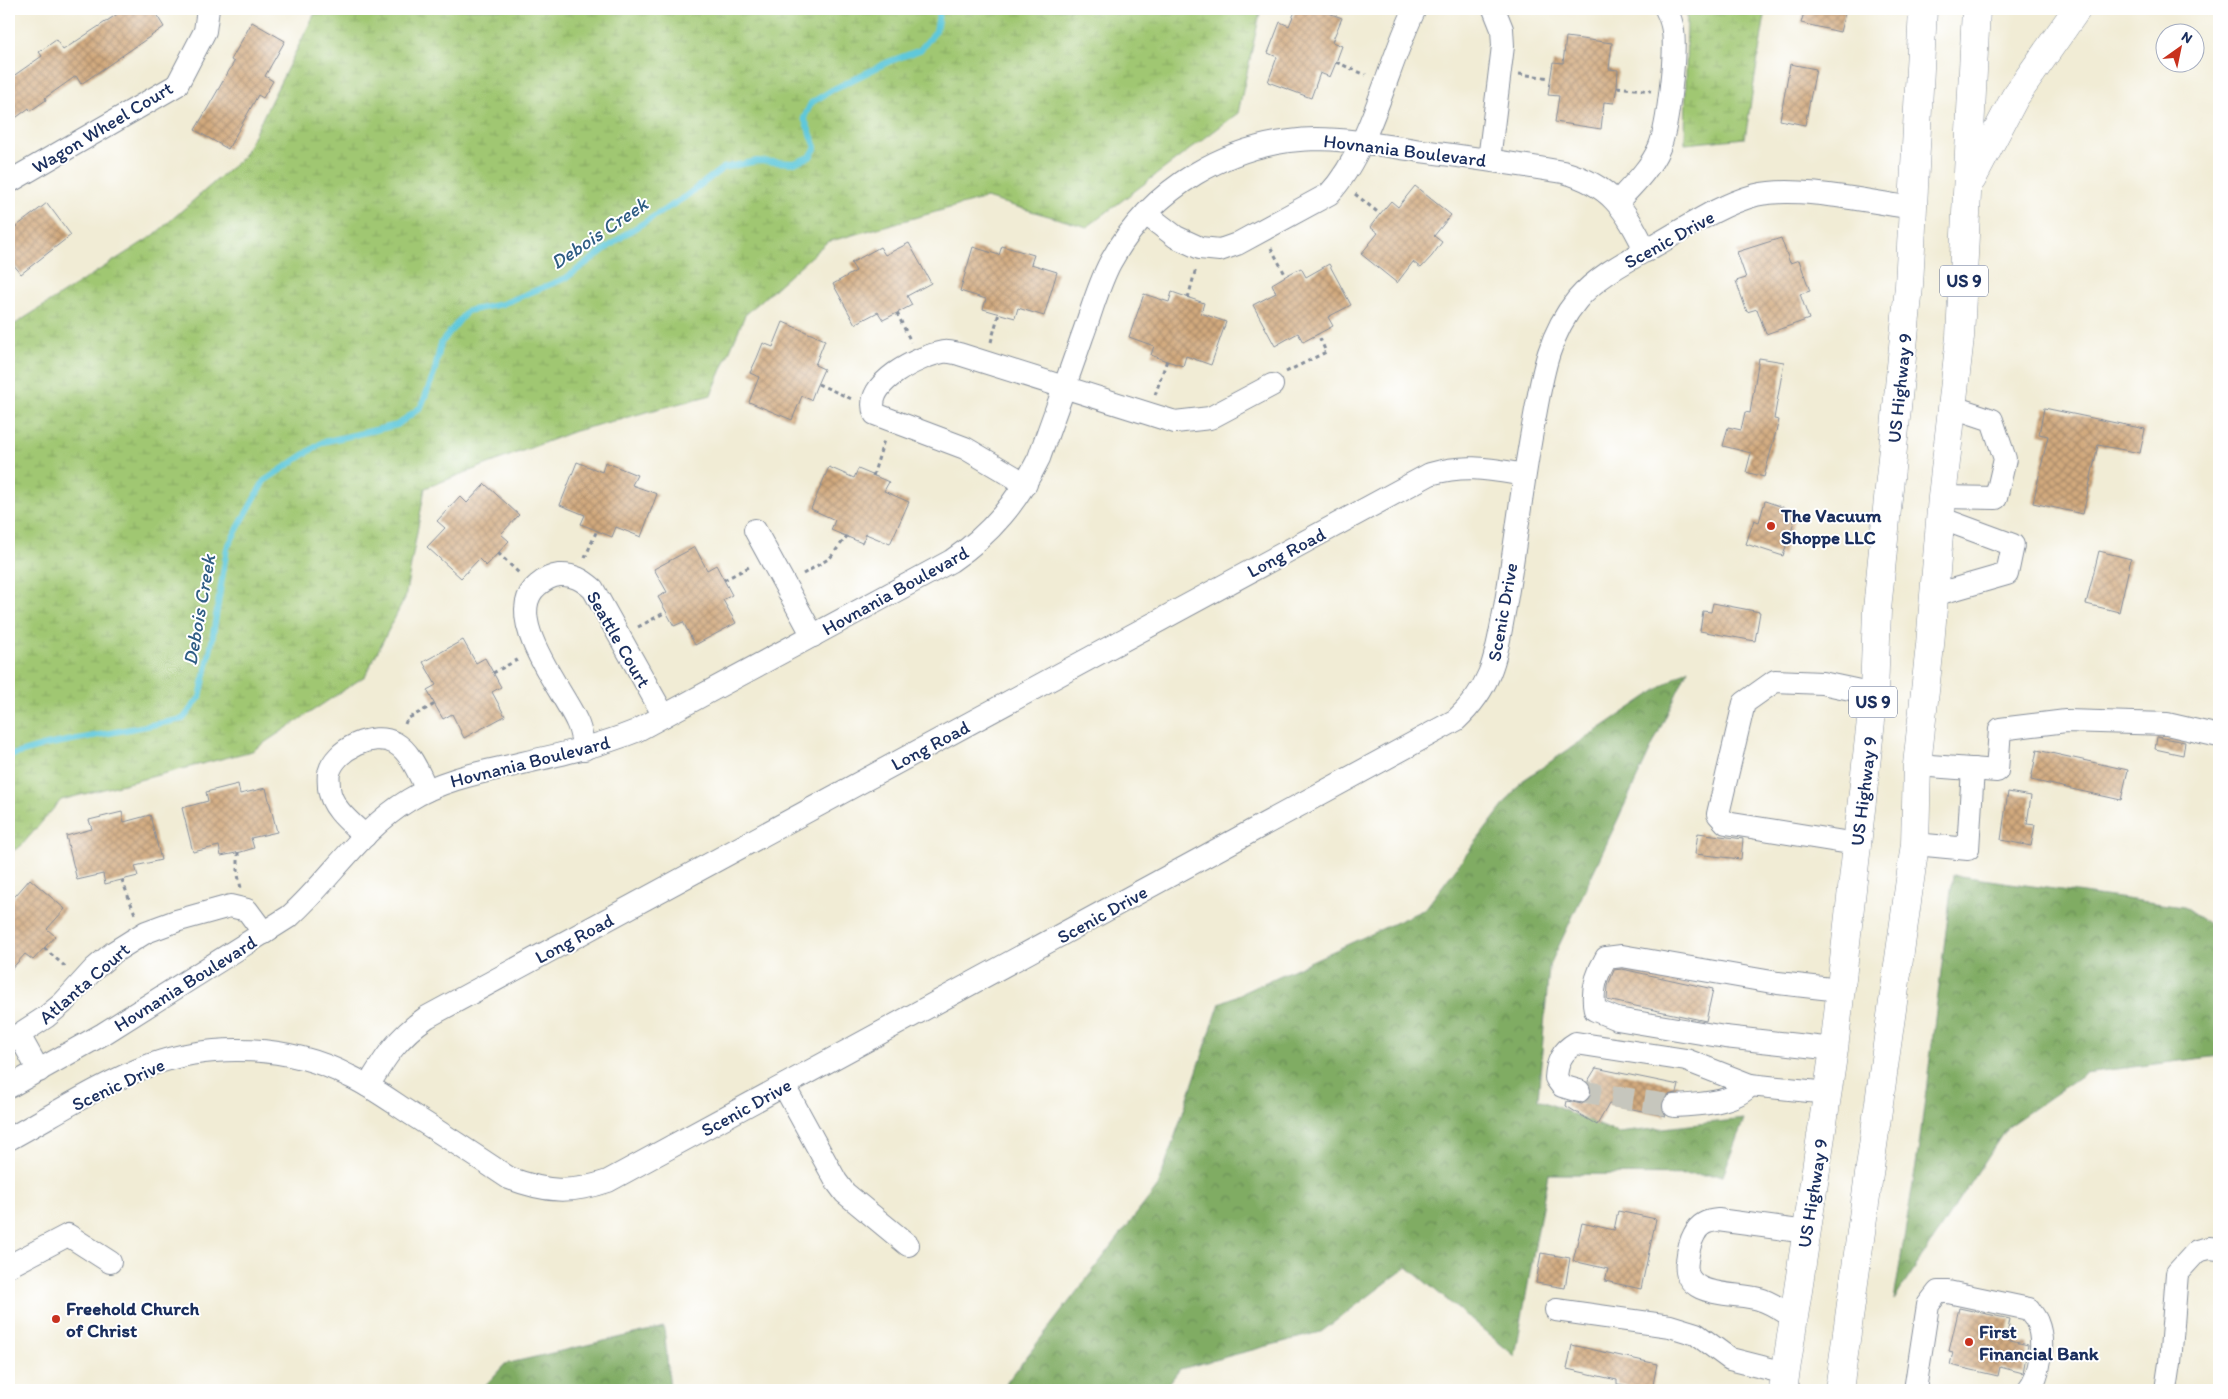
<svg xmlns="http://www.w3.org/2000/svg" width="2228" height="1399" font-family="Itim,sans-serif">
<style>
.forest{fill:url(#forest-crowns);stroke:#4e6e61}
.wetland{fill:url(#wetland-marsh);stroke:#5e7b68}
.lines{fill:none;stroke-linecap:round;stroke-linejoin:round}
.stream{stroke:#5fc8db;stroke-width:6}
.building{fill:url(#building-cross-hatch)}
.minor-tunnel{stroke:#c6c6bd;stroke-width:22;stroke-dasharray:22 11;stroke-linecap:butt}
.minor-casing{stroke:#868e9a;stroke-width:24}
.highway-casing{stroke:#868e9a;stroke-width:29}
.path{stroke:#868e9a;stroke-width:3;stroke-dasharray:4 4;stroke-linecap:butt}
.minor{stroke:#fff;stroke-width:22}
.highway{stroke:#fff;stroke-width:28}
.poi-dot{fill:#c8321e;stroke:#fff;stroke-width:2}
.labels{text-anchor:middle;stroke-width:4;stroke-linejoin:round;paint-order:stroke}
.shield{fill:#fff;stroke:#5f6d8e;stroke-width:1}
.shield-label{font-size:18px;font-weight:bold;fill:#1b2f5e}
.street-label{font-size:19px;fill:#1b2f5e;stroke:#fff}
.poi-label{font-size:19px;font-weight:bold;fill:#1b2f5e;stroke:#fff;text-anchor:start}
.water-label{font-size:20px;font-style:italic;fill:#2f5d84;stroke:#fff}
</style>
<defs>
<pattern id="forest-crowns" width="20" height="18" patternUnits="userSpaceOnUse" patternTransform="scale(1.25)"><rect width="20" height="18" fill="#80ac64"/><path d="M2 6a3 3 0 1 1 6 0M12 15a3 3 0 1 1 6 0" fill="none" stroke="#688c56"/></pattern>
<pattern id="wetland-marsh" width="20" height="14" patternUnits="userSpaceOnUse" patternTransform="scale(1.25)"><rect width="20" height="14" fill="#a0c772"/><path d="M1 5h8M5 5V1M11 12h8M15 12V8" fill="none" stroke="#89ab65"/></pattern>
<pattern id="building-cross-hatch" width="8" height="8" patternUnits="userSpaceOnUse" patternTransform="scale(1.25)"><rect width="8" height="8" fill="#d1a97d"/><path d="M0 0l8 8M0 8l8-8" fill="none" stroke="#a98a6a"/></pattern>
</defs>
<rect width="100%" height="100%" fill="#fff"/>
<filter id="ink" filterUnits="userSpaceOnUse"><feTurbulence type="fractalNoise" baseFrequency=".02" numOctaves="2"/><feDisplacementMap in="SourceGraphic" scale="10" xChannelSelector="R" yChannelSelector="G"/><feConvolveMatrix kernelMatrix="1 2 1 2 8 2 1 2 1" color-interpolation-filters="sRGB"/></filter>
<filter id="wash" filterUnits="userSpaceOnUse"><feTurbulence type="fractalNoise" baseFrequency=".0096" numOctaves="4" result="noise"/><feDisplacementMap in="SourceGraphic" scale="20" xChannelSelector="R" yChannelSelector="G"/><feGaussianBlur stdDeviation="1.12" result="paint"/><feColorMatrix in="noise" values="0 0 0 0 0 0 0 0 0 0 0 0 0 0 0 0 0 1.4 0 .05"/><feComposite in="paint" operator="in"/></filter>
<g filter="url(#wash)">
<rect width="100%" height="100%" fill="#f1ecd5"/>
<g class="forest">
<polygon points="1688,669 1549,967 1538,1099 1618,1133 1744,1119 1723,1175 1548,1174 1515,1356 1407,1267 1321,1332 1180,1369 1164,1390 1001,1390 1158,1186 1220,1003 1425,909 1522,781"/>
<polygon points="1953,875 2184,907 2219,931 2219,1056 2085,1073 2007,1127 1894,1300 1919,1146"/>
<polygon points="664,1327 670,1390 482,1389 505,1364"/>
</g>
<g class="wetland">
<polygon points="317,9 1261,9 1238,113 1087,227 986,198 827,242 745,315 711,395 575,431 425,488 405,598 365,676 252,751 61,800 21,846 9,853 9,328 154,235 243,157"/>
<polygon points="1687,9 1766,9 1745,138 1685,144"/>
</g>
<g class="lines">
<polyline class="stream" points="9,756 46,745 183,719 200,697 211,647 227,548 264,481 323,442 397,425 421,407 434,374 441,343 467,311 502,304 566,278 627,233 682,199 723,168 757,161 794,163 810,157 816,147 804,118 811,103 832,90 888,62 920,50 936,31 940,9"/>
</g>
<g id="blocks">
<g class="building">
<polygon points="125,9 153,9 164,27 81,84 76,76 45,98 46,100 30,111 29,108 9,123 9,79 42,56 39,52 56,40 63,50"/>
<polygon points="1296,9 1318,9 1342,18 1332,42 1342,46 1335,65 1330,77 1320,73 1311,98 1268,82 1277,57 1268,53 1275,35 1280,22 1289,26"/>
<polygon points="1805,9 1846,9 1840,32 1801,23"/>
<polygon points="252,22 285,41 265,76 273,81 263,98 258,95 228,149 195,130 234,62 231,60"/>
<polygon points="1566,37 1612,43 1609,69 1618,70 1617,87 1614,103 1604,102 1601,129 1555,122 1559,96 1548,95 1553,62 1563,63"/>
<polygon points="1790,64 1816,69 1805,125 1780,120"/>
<polygon points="1415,186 1451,215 1434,236 1442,242 1432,256 1421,268 1413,262 1397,283 1361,254 1378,233 1370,227 1380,214 1391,201 1398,207"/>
<polygon points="47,203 71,235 21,274 9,259 9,232"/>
<polygon points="1781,238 1790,263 1799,260 1810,291 1800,294 1809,319 1766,334 1757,309 1747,312 1736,281 1746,278 1737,252"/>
<polygon points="909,243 931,283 907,296 912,305 897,313 883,320 878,312 855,324 833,284 856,271 851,263 869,253 880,247 885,255"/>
<polygon points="1002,246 1034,255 1031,264 1057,272 1044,316 1018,308 1015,318 983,309 986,299 960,291 973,247 999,255"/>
<polygon points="1329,264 1351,305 1328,317 1333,326 1303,342 1298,333 1275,346 1253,305 1276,293 1272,284 1289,274 1301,268 1306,277"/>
<polygon points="1172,292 1204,303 1201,313 1226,322 1211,365 1186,356 1183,366 1164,360 1151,355 1154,346 1129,337 1144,294 1169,302"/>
<polygon points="783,322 825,340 815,365 824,369 816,387 811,400 802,396 792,420 749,402 759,377 750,373 757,358 763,343 773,347"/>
<polygon points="1759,358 1784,362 1774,419 1779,420 1764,477 1746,472 1751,453 1723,446 1728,427 1741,430 1745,412 1750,413"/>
<polygon points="2044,408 2145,429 2140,453 2098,445 2083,514 2033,503 2048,436 2039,434"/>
<polygon points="577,462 602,472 605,462 637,475 632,485 657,494 641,537 616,527 612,537 581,524 585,515 560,505"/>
<polygon points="829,467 854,478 858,469 889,482 884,491 909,502 890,544 866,534 862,543 831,530 835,520 811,509"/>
<polygon points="485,484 519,515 501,534 509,541 486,566 479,559 461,578 427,547 445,528 437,521 460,496 467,503"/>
<polygon points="1765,501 1797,512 1783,556 1746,544 1754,520 1759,522"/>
<polygon points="695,547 707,570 716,565 732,595 723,600 736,623 695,645 683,622 674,626 658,597 667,592 654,569"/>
<polygon points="2099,551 2131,559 2119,612 2086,604"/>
<polygon points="1713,603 1760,612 1755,641 1700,631 1703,611 1711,612"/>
<polygon points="463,640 476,663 485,658 495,676 501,687 492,692 505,716 464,738 452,714 443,719 436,707 427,690 436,685 423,662"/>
<polygon points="2157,737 2185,742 2183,755 2155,749"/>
<polygon points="2037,750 2128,770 2121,800 2031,780"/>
<polygon points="238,784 240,794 266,788 277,832 251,838 254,848 241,852 221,856 219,846 193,852 182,808 208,801 206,792"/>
<polygon points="2008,792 2031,796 2027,824 2035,825 2031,846 2001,840"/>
<polygon points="122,812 124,822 150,815 161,860 135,866 138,876 105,884 103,874 77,880 66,836 92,829 89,820"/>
<polygon points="1698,833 1743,839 1741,859 1695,854"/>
<polygon points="30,879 65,909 47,929 55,936 46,946 33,960 25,954 9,972 9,903"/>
<polygon points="1622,969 1713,989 1706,1021 1607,1000 1608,986 1614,970"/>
<polygon points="1596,1068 1679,1085 1677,1093 1667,1095 1663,1100 1661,1107 1666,1116 1609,1104 1597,1125 1566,1106 1567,1101 1582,1104 1588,1100 1592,1088 1588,1081"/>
<polygon points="1618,1211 1656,1219 1641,1289 1605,1281 1608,1269 1573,1261 1582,1223 1614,1230"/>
<polygon points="1541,1253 1570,1258 1565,1288 1536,1283"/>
<polygon points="1959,1308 2010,1319 2006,1340 2028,1345 2023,1373 2000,1367 1998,1376 1950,1365 1953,1352 1949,1351"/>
<polygon points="1572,1345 1657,1364 1652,1390 1617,1384 1617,1380 1567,1369"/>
</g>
</g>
</g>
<g filter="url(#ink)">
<use href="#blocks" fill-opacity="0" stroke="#868e9a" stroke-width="1"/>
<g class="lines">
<polyline class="minor-tunnel" points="1579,1091 1674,1106"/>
<defs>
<g id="minor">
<polyline points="1489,160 1503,46 1502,29 1494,9"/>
<polyline points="9,182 177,85 205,31 208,9"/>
<path d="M 1617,202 C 1633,185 1650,169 1659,148 C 1668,128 1676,53 1673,31 C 1672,23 1669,15 1666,9"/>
<path d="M 1146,214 L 1176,237 L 1200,248 L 1220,250 L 1237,244 L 1329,194 C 1371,149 1387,65 1415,9"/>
<path d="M 1026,484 L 965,448 L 875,414 C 862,383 920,356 943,352 C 949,351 954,353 959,354 L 1175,422 L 1210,418 L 1272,385"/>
<polyline points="1942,497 1996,498 2005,459 1992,420 1953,407"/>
<polyline points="755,530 813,636"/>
<polyline points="1934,595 2007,574 2013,545 1940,518"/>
<path d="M 584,749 C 582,740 581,730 577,722 C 563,690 500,615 538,585 C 544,580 551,576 559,575 C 573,574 583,580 593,589 L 664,716"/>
<polyline points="1917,765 1997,771 2000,729 2066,721 2167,724 2219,736"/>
<path d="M 365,836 C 351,823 331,808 329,788 C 329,784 328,776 329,773 C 335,749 373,731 395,743 C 411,752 419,774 427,790"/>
<polyline points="1856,844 1726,823 1718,814 1744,703 1775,681 1822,683 1874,694"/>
<polyline points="1915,844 1968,849 1973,769"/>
<polyline points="19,1035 39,1071"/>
<polyline points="9,1041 46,1017 63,1003 94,969 114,952 146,932 176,921 230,906 247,910 264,933"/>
<path d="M 1834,1049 L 1725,1037 L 1617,1019 L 1595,1010 C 1591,991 1596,975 1606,958 L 1622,956 L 1778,983 L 1840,990"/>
<polyline points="1750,1085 1828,1093"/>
<path d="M 368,1086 C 386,1056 398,1037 427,1017 L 1430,474 C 1466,464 1488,469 1524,475"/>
<polyline points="784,1086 836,1181 845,1193 908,1245"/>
<path d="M 9,1087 L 103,1034 L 290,916 C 331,879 361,829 409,800 C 438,782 472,774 505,767 C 549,757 594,748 636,731 L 951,561 C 991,534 1018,501 1039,458 C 1053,418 1068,378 1082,337 C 1091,313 1098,286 1110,263 C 1151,188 1229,141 1316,139 C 1351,139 1386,146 1421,151 C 1468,157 1515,164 1563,172 C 1611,185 1625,209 1646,251"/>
<path d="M 1579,1091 L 1562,1086 L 1556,1078 C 1557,1062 1562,1051 1576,1043 L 1686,1060 L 1750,1085 C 1736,1103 1695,1105 1674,1106"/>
<path d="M 9,1139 C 55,1114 101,1084 150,1065 C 213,1042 290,1045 349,1076 C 371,1086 391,1101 411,1114 C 444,1135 476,1156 509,1178 C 546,1192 570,1194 608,1181 L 1456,720 C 1494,684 1496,655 1505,607 C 1516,545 1522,483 1534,421 C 1542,377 1548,335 1577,300 C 1597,276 1627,261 1654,246 C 1686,228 1719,205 1756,195 C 1796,185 1871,202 1914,208"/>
<polyline points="9,1266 68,1235 110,1262"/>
<polyline points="1556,1310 1670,1326 1696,1334 1730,1359 1786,1373"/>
<path d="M 1793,1317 C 1783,1311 1771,1302 1759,1299 C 1736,1292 1681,1299 1687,1261 C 1688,1252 1690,1242 1694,1235 C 1699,1224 1707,1221 1718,1220 L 1807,1232"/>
<path d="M 1915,1390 L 1928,1305 L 1938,1292 L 1948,1292 L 2029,1309 C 2031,1313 2036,1318 2037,1322 C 2045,1341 2041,1375 2028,1390"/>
<polyline points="2166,1390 2170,1363 2177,1273 2197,1251 2209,1248 2219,1249"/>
</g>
<g id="highway">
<polyline points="1972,179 2015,97 2077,9"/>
<polyline points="1783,1390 1834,1049 1874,694 1877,610 1909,286 1923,9"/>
<polyline points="1839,1390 1915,844 1917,765 1930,645 1942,497 1960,337 1976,9"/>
</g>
</defs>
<use href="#minor" class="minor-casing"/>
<use href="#highway" class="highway-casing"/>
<g class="path">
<polyline points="1336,62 1366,75"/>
<polyline points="1519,74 1551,78"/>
<polyline points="1617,87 1651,91"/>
<polyline points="1355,194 1380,214"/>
<polyline points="1271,248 1286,276"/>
<polyline points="1188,298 1196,268"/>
<polyline points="897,313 911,342"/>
<polyline points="991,342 999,313"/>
<polyline points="1286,372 1326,352 1318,334"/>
<polyline points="818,384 854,400"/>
<polyline points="1155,395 1167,360"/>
<polyline points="873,476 884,440"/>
<polyline points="498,553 521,575"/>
<polyline points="585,558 597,530"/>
<polyline points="803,574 830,558 847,536"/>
<polyline points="724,580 751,566"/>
<polyline points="638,627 666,612"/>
<polyline points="493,673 519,659"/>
<polyline points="405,724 407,719 435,704"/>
<polyline points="238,852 238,875 241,888"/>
<polyline points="122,880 135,914"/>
<polyline points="44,948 68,969"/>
</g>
<use href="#minor" class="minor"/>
<use href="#highway" class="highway"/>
</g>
</g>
<g class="poi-dot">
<circle cx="1771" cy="526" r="5"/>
<circle cx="56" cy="1319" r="5"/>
<circle cx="1969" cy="1342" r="5"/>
</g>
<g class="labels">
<g class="shield">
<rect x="1940" y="265.5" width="48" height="31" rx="4"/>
<rect x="1849" y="686.5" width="48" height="31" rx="4"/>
</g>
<g class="shield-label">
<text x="1964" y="287">US 9</text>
<text x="1873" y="708">US 9</text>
</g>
<g class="street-label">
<text transform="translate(102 127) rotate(-31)" y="7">Wagon Wheel Court</text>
<text transform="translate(1405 150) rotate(7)" y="7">Hovnania Boulevard</text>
<text transform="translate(1669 239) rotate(-29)" y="7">Scenic Drive</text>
<text transform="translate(1899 388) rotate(-84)" y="7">US Highway 9</text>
<text transform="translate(1286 552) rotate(-28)" y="7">Long Road</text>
<text transform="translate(895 590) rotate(-29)" y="7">Hovnania Boulevard</text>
<text transform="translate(1502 612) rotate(-80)" y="7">Scenic Drive</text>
<text transform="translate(619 639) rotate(60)" y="7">Seattle Court</text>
<text transform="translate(930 745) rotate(-28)" y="7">Long Road</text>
<text transform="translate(530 761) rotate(-14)" y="7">Hovnania Boulevard</text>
<text transform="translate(1863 791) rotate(-83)" y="7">US Highway 9</text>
<text transform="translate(1102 914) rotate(-29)" y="7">Scenic Drive</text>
<text transform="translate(574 938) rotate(-28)" y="7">Long Road</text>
<text transform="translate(84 983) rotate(-41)" y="7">Atlanta Court</text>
<text transform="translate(185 983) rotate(-32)" y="7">Hovnania Boulevard</text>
<text transform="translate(118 1084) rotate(-25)" y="7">Scenic Drive</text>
<text transform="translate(746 1107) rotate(-29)" y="7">Scenic Drive</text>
<text transform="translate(1812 1193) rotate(-81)" y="7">US Highway 9</text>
</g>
<g class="poi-label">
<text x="1781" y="522">The Vacuum<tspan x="1781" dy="22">Shoppe LLC</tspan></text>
<text x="66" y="1315">Freehold Church<tspan x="66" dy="22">of Christ</tspan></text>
<text x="1979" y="1338">First<tspan x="1979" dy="22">Financial Bank</tspan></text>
</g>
<g class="water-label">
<text transform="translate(599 233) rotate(-34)" y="7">Debois Creek</text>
<text transform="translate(199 610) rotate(-80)" y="7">Debois Creek</text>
</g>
</g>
<rect width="2228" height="1399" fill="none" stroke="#fff" stroke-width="30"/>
<g transform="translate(2180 48) rotate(33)"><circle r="24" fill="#ffffff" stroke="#a4acbf"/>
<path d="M0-4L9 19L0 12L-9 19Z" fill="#c8321e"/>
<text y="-8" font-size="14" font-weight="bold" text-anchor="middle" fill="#1b2f5e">N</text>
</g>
</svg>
